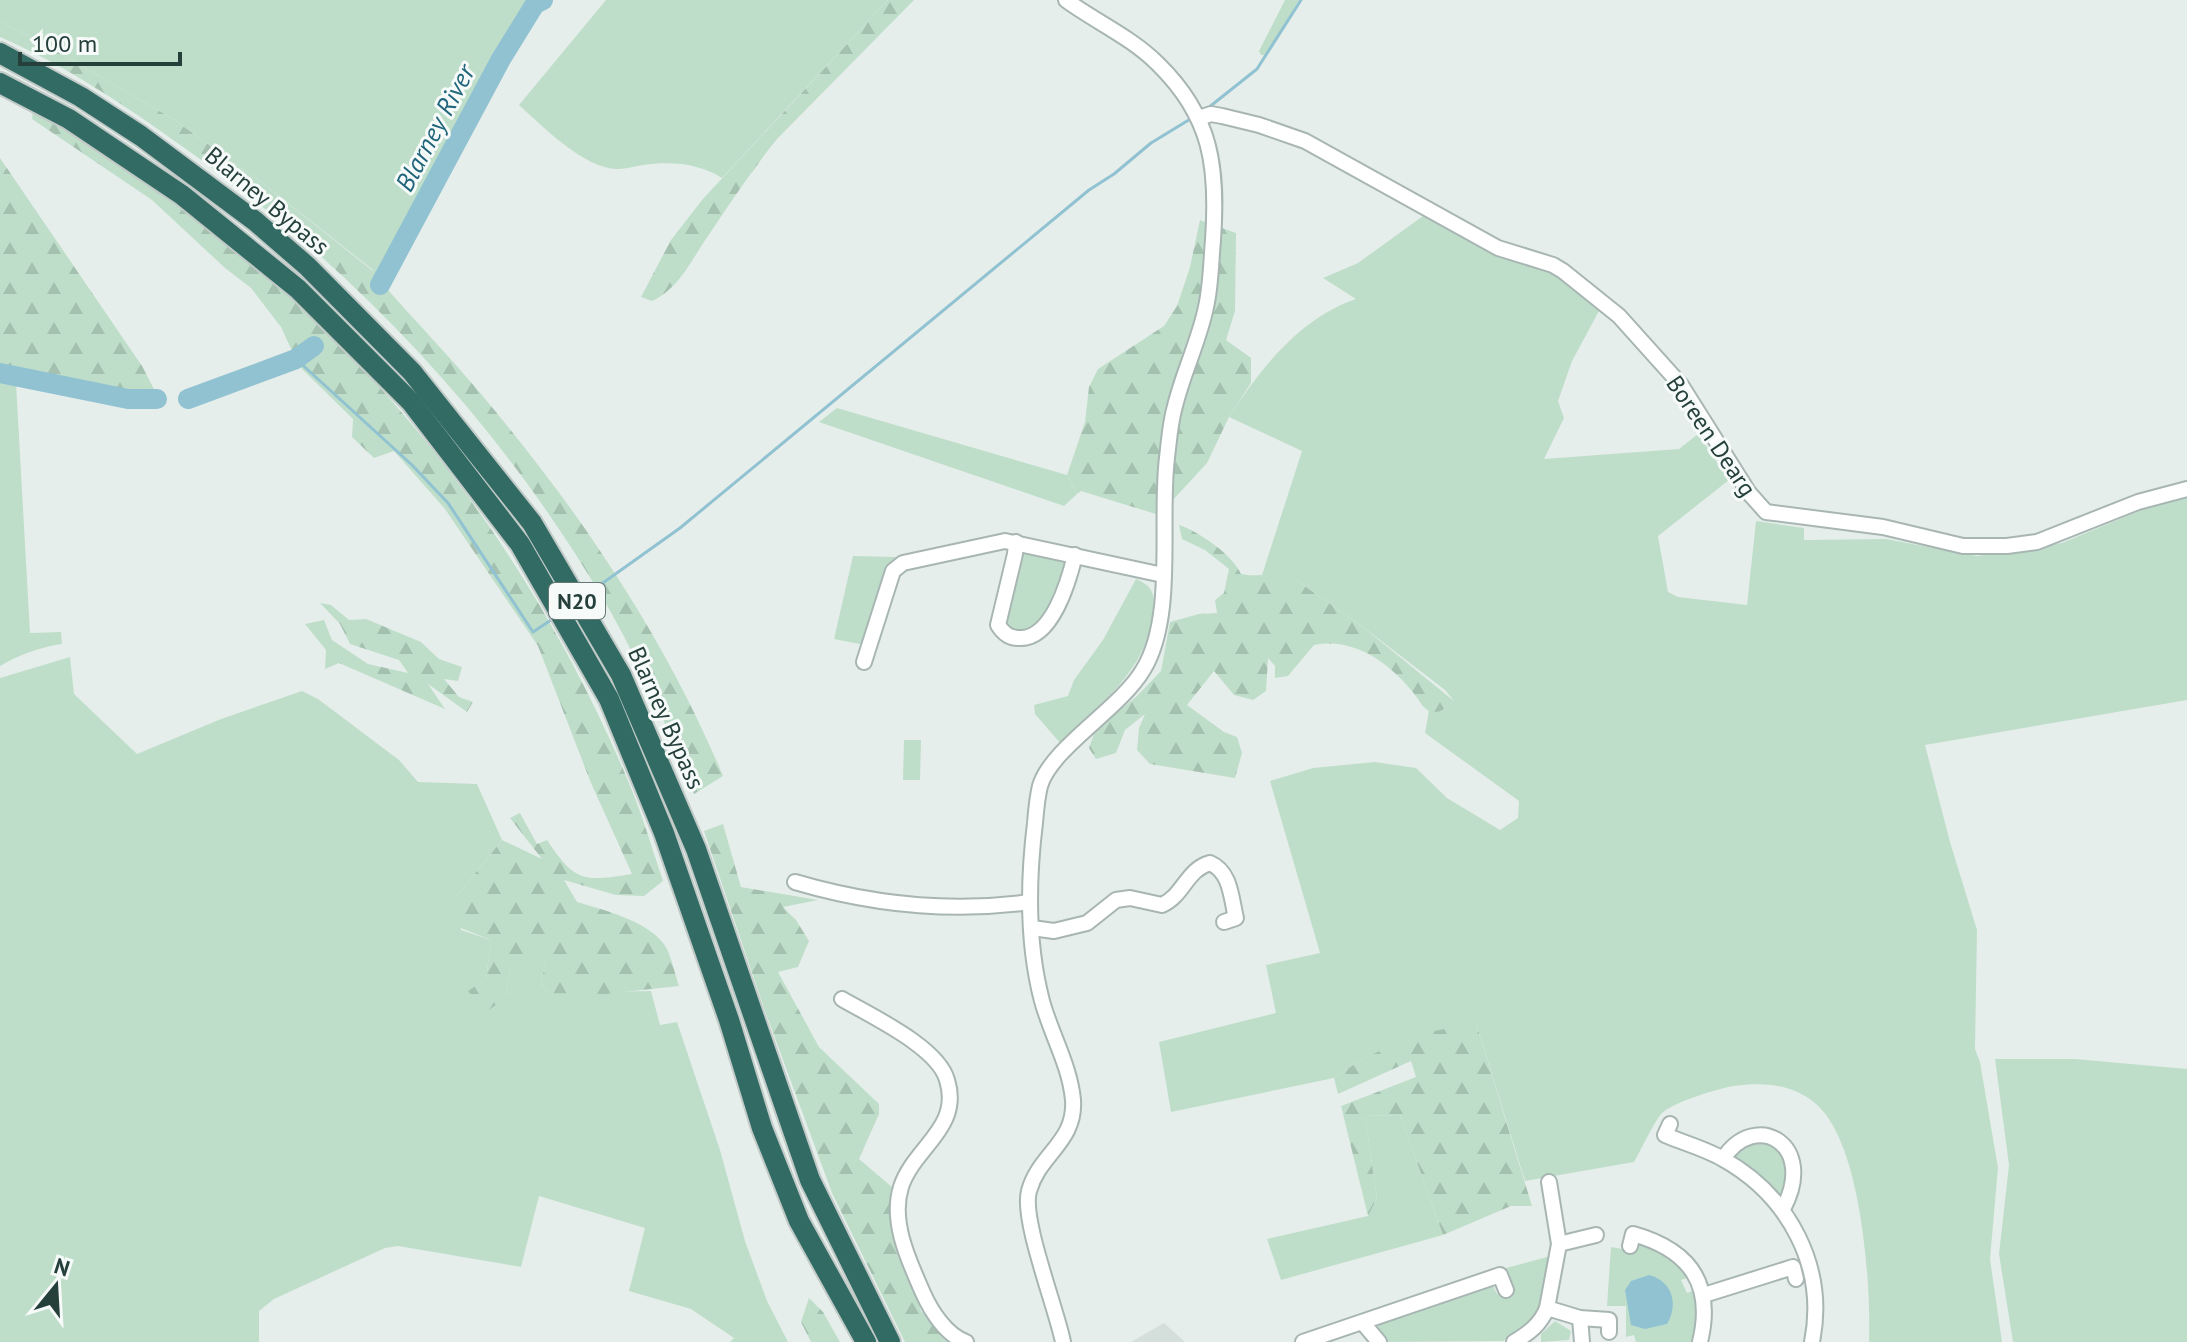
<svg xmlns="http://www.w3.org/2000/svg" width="2187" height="1342" font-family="'PT Sans',sans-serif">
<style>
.built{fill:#d4deda}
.green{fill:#bfdeca}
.forest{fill:url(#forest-firs)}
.water{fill:#90c2d1}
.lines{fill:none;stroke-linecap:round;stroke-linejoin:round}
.stream{stroke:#90c2d1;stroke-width:3}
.river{stroke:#90c2d1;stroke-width:20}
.minor-casing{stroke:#a8b6b3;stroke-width:18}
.highway-casing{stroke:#c2cac8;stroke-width:24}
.minor{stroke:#fff;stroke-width:14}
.highway{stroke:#316b64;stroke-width:20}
.labels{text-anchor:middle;stroke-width:6;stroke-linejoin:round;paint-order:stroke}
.shield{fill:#f6faf9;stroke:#647874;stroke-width:2}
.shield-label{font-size:22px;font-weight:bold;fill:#25403b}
.street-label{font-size:24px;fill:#25403b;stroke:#f6faf9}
.water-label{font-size:26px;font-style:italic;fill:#20657b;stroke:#f6faf9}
</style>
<defs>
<pattern id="forest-firs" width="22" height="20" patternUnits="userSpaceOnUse" patternTransform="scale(2)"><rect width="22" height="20" fill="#bfdeca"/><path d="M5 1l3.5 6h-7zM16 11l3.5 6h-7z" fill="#a4c0ae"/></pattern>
</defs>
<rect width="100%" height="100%" fill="#e6eeeb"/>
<polygon class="built" points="1164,1323 1185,1342 1131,1342"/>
<g class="green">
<polygon points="0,0 543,0 535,4 492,76 380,285 370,277 373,270 265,185 173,119 51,48 0,21"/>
<path d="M 606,0 L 888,0 L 722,178 C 699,163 670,161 643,165 C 635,166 626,169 618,169 C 586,170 542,126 519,105 Z"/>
<polygon points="1285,0 1299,0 1265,55 1261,55 1259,51"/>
<path d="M 1423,216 L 1487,251 L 1539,267 L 1576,288 L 1599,311 L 1572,361 L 1558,401 L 1564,418 L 1544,459 L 1679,449 L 1698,434 L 1729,480 L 1658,536 L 1668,592 L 1678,597 L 1747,605 L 1756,521 L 1804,528 L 1804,540 L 1886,539 L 1977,556 L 2062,543 L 2149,507 L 2187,496 L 2187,700 L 1925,745 L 1950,842 L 1977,930 L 1975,1049 L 1980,1062 L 1998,1168 L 1990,1259 L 2002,1342 L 1869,1342 C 1871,1284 1862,1142 1815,1103 C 1792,1084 1763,1082 1734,1086 C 1719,1088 1671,1103 1661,1114 C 1652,1126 1642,1148 1634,1162 L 1525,1181 L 1476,1023 L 1362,1059 L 1334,1078 L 1171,1112 L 1159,1042 L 1276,1013 L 1266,965 L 1320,953 L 1270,781 L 1313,768 L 1375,762 L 1416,768 L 1447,798 L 1500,830 L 1518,818 L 1519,801 L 1425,733 L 1429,710 L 1443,710 L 1454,701 L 1445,690 L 1363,627 L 1296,580 L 1262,575 L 1302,451 L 1229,417 C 1260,369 1300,318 1356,299 L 1323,278 L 1358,263 Z"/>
<path d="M 0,380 L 16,383 L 30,633 L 61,632 L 62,644 C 40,647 19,655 0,666 Z"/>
<polygon points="837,408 1067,475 1077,494 1064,506 819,422"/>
<polygon points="1020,553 1068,561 1070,566 1046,617 1031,631 1017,632 1005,624"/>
<path d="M 853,556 L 896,557 C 876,580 876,617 865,645 L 834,639 Z"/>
<path d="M 1136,579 C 1153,586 1156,595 1153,613 C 1146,673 1099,703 1061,744 L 1035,714 L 1034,705 L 1068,696 L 1074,680 L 1103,640 Z"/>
<polygon points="70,657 74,694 137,754 221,719 302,691 318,699 399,760 418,782 477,784 502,840 456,897 461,930 491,940 486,979 469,991 506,996 510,969 525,953 546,959 541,984 549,993 651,991 660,1025 677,1022 720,1150 745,1241 767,1301 788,1342 730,1342 734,1338 691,1309 629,1291 645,1228 539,1196 521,1267 398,1246 385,1248 274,1299 259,1311 259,1342 0,1342 0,678"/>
<polygon points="904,740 921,740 920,780 903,780"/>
<polygon points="1995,1059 2075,1059 2187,1069 2187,1342 2013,1342 1999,1254 2009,1165"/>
<polygon points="1400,1115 1443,1235 1281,1280 1267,1239 1368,1216 1377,1198 1365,1116"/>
<polygon points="1757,1141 1776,1145 1789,1162 1784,1195 1780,1196 1734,1159 1735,1151"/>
<polygon points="1637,1239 1675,1260 1690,1277 1681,1280 1687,1293 1695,1290 1699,1306 1694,1342 1636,1342 1634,1335 1626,1337 1626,1306 1607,1306 1611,1247 1634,1251"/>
<polygon points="1551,1256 1545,1288 1536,1316 1527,1326 1503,1341 1385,1342 1377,1332 1379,1322 1492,1284 1497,1294 1513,1289 1506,1268"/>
<polygon points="1555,1321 1571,1331 1569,1340 1541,1342 1541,1334"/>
</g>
<g class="forest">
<path d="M 888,0 L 914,0 L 777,139 C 752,170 730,203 708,236 C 692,259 679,289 652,301 L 641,297 L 671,240 L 702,200 Z"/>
<path d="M 0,21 L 51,48 L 173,119 L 265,185 L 373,271 L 371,277 L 383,292 L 388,290 C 419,325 451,358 481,394 C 578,509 665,637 723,776 L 694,794 C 666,725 638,656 599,592 C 495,418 352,266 186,149 C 127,107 67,66 0,37 Z"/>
<path d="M 33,110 C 125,166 212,227 293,298 C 309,313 324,329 340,345 C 463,470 561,621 629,783 C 642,814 652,848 663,881 L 644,896 L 616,895 L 564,880 L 577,902 C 604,910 653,922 667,949 C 672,960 675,974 679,986 L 605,994 L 549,993 L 541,984 L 546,959 L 525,954 L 510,969 L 506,996 L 487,1012 L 468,991 L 486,979 L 491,940 L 453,925 L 456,897 L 502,840 L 542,859 L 510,818 L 520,813 L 537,844 L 547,840 C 575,882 583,882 632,874 L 591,783 L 538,646 L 445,509 L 394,451 L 374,458 L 352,437 L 353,419 L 299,366 L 281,327 L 251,288 L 225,268 L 152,200 L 32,119 Z"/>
<polygon points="0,158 142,366 156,393 0,372"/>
<polygon points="1200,220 1236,233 1235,311 1226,340 1251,358 1251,383 1229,417 1207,463 1159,515 1081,491 1077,494 1067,475 1085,422 1089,387 1098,369 1164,326 1177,306 1190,267"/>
<path d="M 1179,525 C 1198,531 1233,555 1241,574 C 1260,578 1277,570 1296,580 L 1363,627 L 1454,701 C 1448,707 1441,713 1432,712 C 1423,710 1420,701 1415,695 C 1391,664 1355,637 1314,645 L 1288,676 L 1275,678 L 1275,666 L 1268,658 L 1266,691 L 1253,700 L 1234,695 L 1214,671 L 1187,705 L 1224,732 L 1237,737 L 1242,753 L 1235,778 L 1150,764 L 1137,750 L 1139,728 L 1145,714 L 1125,730 L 1116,753 L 1096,759 L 1089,748 L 1095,731 L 1137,696 L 1161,671 L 1170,622 L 1199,614 L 1217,613 L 1215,600 L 1224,593 L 1229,569 L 1205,550 L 1182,539 Z"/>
<polygon points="320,603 331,605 349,620 366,619 421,642 439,659 462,667 458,681 444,679 459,697 473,702 467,712 428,684 445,709 339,663 325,669 326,650 305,624 324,620 332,640 368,664 408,673 399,660 350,644 340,624"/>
<polygon points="723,824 741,887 818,900 783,907 796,920 809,941 798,967 778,972 819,1047 879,1104 879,1114 859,1159 892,1187 891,1222 921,1311 954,1342 905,1342 832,1193 765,1011 704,831"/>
<polygon points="1476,1023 1532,1206 1511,1206 1443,1235 1400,1115 1365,1116 1377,1198 1368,1216 1341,1106 1416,1077 1411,1061 1338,1094 1334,1078 1362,1059 1418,1034"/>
<polygon points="809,1298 823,1312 840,1342 811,1342 801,1322"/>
</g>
<path class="water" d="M 1649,1275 C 1672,1281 1679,1304 1667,1324 L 1645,1329 L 1631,1325 L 1625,1290 L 1631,1281 Z"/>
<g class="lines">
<g class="stream">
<polyline points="1208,108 1257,69 1301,0"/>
<polyline points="296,359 412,465 448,503 533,632 551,620"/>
<polyline points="586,595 680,528 1089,190 1114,174 1151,143 1192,118"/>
<polyline points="568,608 569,607"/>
</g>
<g class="river">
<polyline points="380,285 501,59 535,4 543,0"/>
<polyline points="0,373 128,399 157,399"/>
<polyline points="188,399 296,359 314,346"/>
</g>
<defs>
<g id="minor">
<polyline points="1199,118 1211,114 1222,116 1259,125 1305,141 1498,248 1553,265 1563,271 1619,316 1681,385 1749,493 1766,512 1883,527 1963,546 2007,546 2037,542 2138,502 2187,489"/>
<path d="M 1016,542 L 1015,554 L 998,625 C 1003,633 1009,638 1018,638 C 1052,641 1069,580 1075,555"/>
<polyline points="864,662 893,571 903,563 1005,541 1163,575"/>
<path d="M 795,882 C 873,905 950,913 1030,902"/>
<path d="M 1032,928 L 1054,931 L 1087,923 L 1116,900 L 1130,898 L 1162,905 C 1184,895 1186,870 1210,863 C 1231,872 1231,898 1236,918 L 1224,922"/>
<path d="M 842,999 C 871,1016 938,1047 947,1080 C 962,1128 914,1147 901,1187 C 890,1222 909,1261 923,1293 C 931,1311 946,1335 966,1342"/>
<path d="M 1670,1124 L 1665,1135 C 1684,1143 1706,1149 1723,1159 C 1789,1196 1827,1267 1812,1342"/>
<path d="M 1723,1159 C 1755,1109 1818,1144 1783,1209"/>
<polyline points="1559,1244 1596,1235"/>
<path d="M 1630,1246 L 1633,1234 C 1690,1250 1714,1284 1700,1342"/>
<polyline points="1704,1295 1793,1267 1796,1279"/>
<polyline points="1547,1308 1580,1318 1609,1320 1609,1332"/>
<polyline points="1580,1318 1582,1342"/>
<polyline points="1363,1323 1379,1342"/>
<path d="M 1063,1342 C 1056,1307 1021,1219 1029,1191 C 1039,1154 1076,1142 1073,1100 C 1070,1066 1051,1034 1042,1001 C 1027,944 1028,880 1035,823 C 1036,811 1037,798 1040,786 C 1051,748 1120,709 1143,670 C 1176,617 1159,520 1167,458 C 1169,441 1170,423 1175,406 C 1183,373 1199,341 1206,307 C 1211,285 1211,262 1213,240 C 1218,167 1212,117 1158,64 C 1131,37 1096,22 1066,0"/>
<polyline points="1303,1342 1500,1275 1506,1290"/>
<path d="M 1514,1342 C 1529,1333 1541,1324 1547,1308 L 1559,1244 L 1549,1182"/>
</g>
<g id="highway">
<polyline points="0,53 81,97 141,136 255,221 307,266 412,372 532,523 621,675 696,849 810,1180 890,1342"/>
<polyline points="0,83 69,119 182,195 298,289 411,402 520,544 609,699 664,833 729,1020 762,1128 799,1221 866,1342"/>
</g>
</defs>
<use href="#minor" class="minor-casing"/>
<use href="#highway" class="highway-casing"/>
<use href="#minor" class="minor"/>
<use href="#highway" class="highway"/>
</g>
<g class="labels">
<rect class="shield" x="549" y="583" width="56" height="36" rx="6"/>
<g class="shield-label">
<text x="577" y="609">N20</text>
</g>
<g class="street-label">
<text transform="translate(267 201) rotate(40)" y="8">Blarney Bypass</text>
<text transform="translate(1711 436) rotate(56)" y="8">Boreen Dearg</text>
<text transform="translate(666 718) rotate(66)" y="8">Blarney Bypass</text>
</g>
<g class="water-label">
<text transform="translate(435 128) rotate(-62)" y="9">Blarney River</text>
</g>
</g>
<g transform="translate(56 1286) rotate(18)" stroke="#f6faf9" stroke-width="6" paint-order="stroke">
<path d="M0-6L14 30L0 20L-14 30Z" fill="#25403b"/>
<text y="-12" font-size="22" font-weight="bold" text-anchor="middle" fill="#25403b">N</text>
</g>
<path d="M20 52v12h160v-12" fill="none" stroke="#25403b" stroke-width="4"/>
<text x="32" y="52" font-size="24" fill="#25403b" stroke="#f6faf9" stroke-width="6" paint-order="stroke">100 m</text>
</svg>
